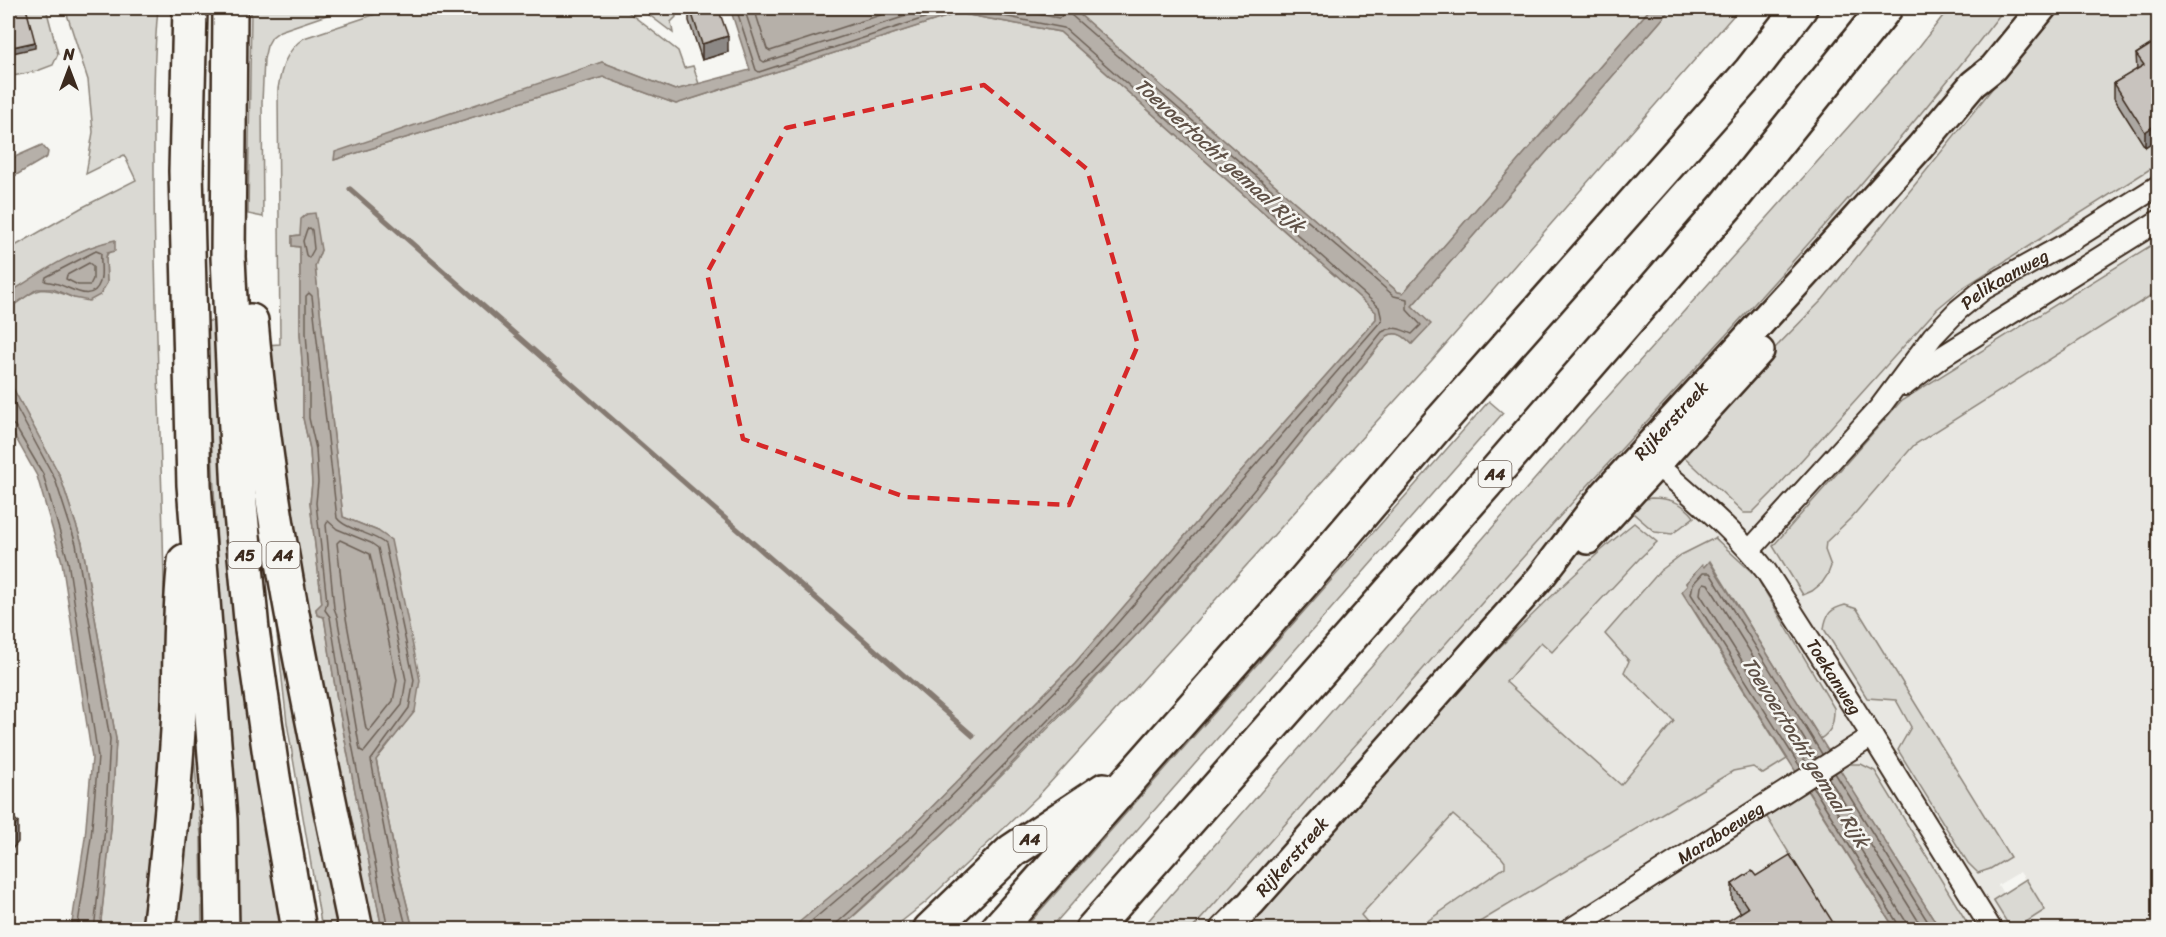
<svg xmlns="http://www.w3.org/2000/svg" width="2166" height="937" font-family="Sriracha,sans-serif">
<style>
.built{fill:#e8e7e2}
.green{fill:#dad9d3;stroke:#8a8278;stroke-width:1.5}
.water{fill:#b6b0a9;stroke:#857a71;stroke-width:1.5}
.lines{fill:none;stroke-linecap:round;stroke-linejoin:round}
.shore{stroke:#6c6056;stroke-width:1.5}
.stream{stroke:#857a71;stroke-width:5}
.street-casing{stroke:#3b2a1e;stroke-width:24}
.secondary-casing{stroke:#3b2a1e;stroke-width:32}
.highway-casing{stroke:#3b2a1e;stroke-width:38}
.street{stroke:#f6f6f2;stroke-width:20}
.secondary{stroke:#f6f6f2;stroke-width:27}
.highway{stroke:#f6f6f2;stroke-width:33}
.wall{fill:#aca8a3;stroke:#3b2a1e;stroke-width:1.5}
.shaded-wall{fill:#8c8885;stroke:#3b2a1e;stroke-width:1.5}
.building{fill:#c8c3be;stroke:#3b2a1e;stroke-width:1.5}
.marked{fill:none;stroke:#d62828;stroke-width:4.5;stroke-dasharray:12 8;stroke-linejoin:round}
.labels{text-anchor:middle;stroke-width:5;stroke-linejoin:round;paint-order:stroke}
.shield{fill:#f6f6f2;stroke:#73675e;stroke-width:1.5}
.shield-label{font-size:16px;font-weight:bold;fill:#3b2a1e}
.street-label{font-size:18px;fill:#3b2a1e;stroke:#f6f6f2}
.water-label{font-size:20px;font-style:italic;fill:#605248;stroke:#f6f6f2}
</style>
<rect width="100%" height="100%" fill="#f6f6f2"/>
<filter id="ink" filterUnits="userSpaceOnUse"><feTurbulence type="fractalNoise" baseFrequency=".0167" numOctaves="2"/><feDisplacementMap in="SourceGraphic" scale="12" xChannelSelector="R" yChannelSelector="G"/><feConvolveMatrix kernelMatrix="1 2 1 2 8 2 1 2 1" color-interpolation-filters="sRGB"/></filter>
<g filter="url(#ink)">
<polygon class="built" points="1976,8 2158,8 2158,929 2030,929 2025,922 2045,910 2020,872 1998,885 2024,929 1169,930"/>
<g class="green">
<polygon points="8,8 46,8 58,54 53,65 37,71 8,77 8,54 34,47"/>
<path d="M 65,8 L 158,8 C 153,61 154,116 154,170 C 154,292 160,414 163,536 C 167,667 161,800 142,929 L 100,929 L 111,829 L 116,739 L 82,543 L 60,476 L 8,379 L 8,309 C 37,289 39,283 74,298 L 107,283 L 106,257 L 115,241 C 81,245 37,276 8,294 L 8,250 L 81,208 L 136,180 L 124,155 L 86,174 L 93,132 L 88,80 Z"/>
<polygon points="251,8 347,8 280,31 272,37 267,46 264,59 262,102 263,217 248,214"/>
<path d="M 394,8 L 623,8 L 678,51 L 684,68 L 693,66 L 699,84 L 675,90 L 602,62 L 334,160 L 603,77 L 676,104 L 958,13 L 1060,32 L 1376,312 L 1376,319 L 1241,471 L 1075,663 L 905,834 L 791,930 L 413,929 L 398,869 L 376,759 L 415,711 L 378,531 L 343,517 L 315,266 L 321,250 L 300,235 L 292,236 L 292,246 L 300,247 L 300,333 L 303,375 L 303,418 L 310,449 L 312,483 L 310,503 L 322,604 L 316,609 L 317,615 L 324,617 L 337,699 L 382,929 L 361,929 L 301,614 L 265,345 L 280,344 L 278,89 C 281,69 286,50 304,38 Z"/>
<polygon points="640,8 674,8 676,17 671,22 673,33"/>
<polygon points="1072,8 1651,8 1403,293 1398,292"/>
<path d="M 1672,8 L 1740,8 L 1432,360 L 1038,796 L 926,902 L 892,929 L 838,930 C 944,837 1043,736 1138,633 C 1226,538 1306,436 1387,336 C 1397,330 1405,337 1412,344 L 1430,324 L 1412,306 Z"/>
<path d="M 1949,8 L 2005,8 C 1878,174 1733,327 1591,482 C 1456,630 1325,780 1192,929 L 1141,929 L 1555,456 L 1915,52 Z"/>
<polygon points="2057,8 2158,8 2158,164 1961,289 1937,309 1772,493 1752,513 1744,513 1676,449 1823,299"/>
<polygon points="2158,241 2158,291 1914,445 1851,518 1826,542 1825,550 1831,566 1828,574 1822,583 1812,591 1803,595 1773,546 1901,401"/>
<polygon points="205,321 215,321 283,929 239,929 236,846 219,581"/>
<polygon points="1489,401 1503,413 1050,929 1024,929"/>
<path d="M 1651,498 C 1669,498 1683,502 1694,517 L 1672,534 L 1655,532 L 1627,508 L 1636,501 Z"/>
<polygon points="262,502 349,929 322,929 287,723"/>
<path d="M 1634,523 L 1657,542 L 1640,558 L 1552,652 L 1541,642 L 1506,682 L 1621,785 L 1674,721 L 1624,672 L 1629,661 L 1605,634 L 1660,571 L 1681,555 L 1715,538 L 1756,576 L 1834,708 C 1834,722 1833,731 1820,739 L 1710,561 L 1704,567 L 1702,566 L 1686,583 L 1688,586 L 1682,592 L 1787,759 L 1763,774 L 1753,767 L 1733,771 L 1468,929 L 1416,929 L 1505,867 L 1505,862 L 1502,858 L 1453,815 L 1361,915 L 1373,929 L 1244,930 C 1330,830 1416,730 1510,637 C 1550,597 1590,558 1634,523 Z"/>
<path d="M 1845,605 L 1857,609 L 2010,857 L 1990,869 L 1978,873 L 1968,863 L 1898,750 L 1911,727 L 1896,700 L 1867,698 L 1824,629 C 1826,614 1830,609 1845,605 Z"/>
<polygon points="189,697 201,836 202,929 165,930"/>
<polygon points="1846,764 1861,764 1875,771 1971,929 1940,929 1839,769"/>
<polygon points="1806,789 1895,929 1836,929 1765,814"/>
<polygon points="2026,879 2045,910 2026,922 2030,929 2011,929 1993,900"/>
</g>
<g class="water">
<path d="M 730,8 L 1072,8 L 1398,292 L 1403,293 L 1651,8 L 1672,8 L 1412,306 L 1431,324 L 1412,344 C 1405,337 1397,330 1387,336 L 1254,500 L 1139,632 L 957,820 L 838,930 L 791,929 L 905,834 L 1075,663 L 1241,471 L 1376,319 L 1376,312 L 1060,32 L 958,13 L 676,104 L 603,77 L 334,160 L 335,152 L 602,62 L 675,90 L 750,70 Z"/>
<polygon points="42,145 48,152 47,157 8,180 8,160"/>
<polygon points="315,213 321,250 315,266 343,517 378,531 391,540 420,680 415,711 376,760 398,869 413,929 382,929 337,699 324,617 317,615 316,609 322,603 310,503 312,483 310,449 303,418 303,375 300,333 300,247 292,246 292,236 300,235 301,219 307,214"/>
<path d="M 115,240 L 115,251 L 107,253 L 106,257 L 107,283 L 100,295 L 89,301 L 74,298 L 53,289 L 37,289 L 8,309 L 8,294 C 40,273 76,248 115,240 Z"/>
<polygon points="8,379 60,476 82,543 116,739 111,829 100,929 71,929 85,838 92,758 62,562 37,476 8,424"/>
<polygon points="1709,561 1940,929 1895,929 1682,591 1687,586 1686,583 1702,565 1704,567"/>
</g>
<g class="lines">
<g class="shore">
<polyline points="736,8 756,70 759,72 955,8"/>
<polyline points="744,8 761,60 764,62 931,8"/>
<polyline points="754,8 767,49 770,51 902,8"/>
<polyline points="1003,8 1059,18 1062,16 1061,8"/>
<polygon points="310,228 312,230 314,249 309,258 306,255 303,241 307,229"/>
<path d="M 96,251 L 101,253 C 100,262 103,274 100,282 C 92,306 68,285 54,283 C 51,282 48,282 45,281 L 46,277 Z"/>
<polygon points="89,263 93,266 93,279 90,285 78,285 66,279 67,275"/>
<polyline points="8,392 55,479 76,544 110,739 105,828 94,930"/>
<polyline points="8,422 15,426 43,474 68,561 98,757 91,838 77,930"/>
<polygon points="328,521 337,529 371,543 378,548 406,680 402,705 364,752 360,750 337,616 334,608 326,525"/>
<polygon points="340,540 370,554 397,680 393,701 369,731 366,729 344,607 337,543"/>
<polyline points="1807,764 1700,594 1701,587 1704,583 1708,584 1816,758"/>
<polyline points="1801,768 1691,594 1693,584 1703,573 1710,573 1822,754"/>
<polyline points="1835,773 1933,930"/>
<polyline points="1828,777 1924,930"/>
<polyline points="1819,783 1905,920 1907,930"/>
<polyline points="1813,787 1898,924 1899,930"/>
<path d="M 388,930 L 343,698 L 330,617 L 325,610 L 327,602 L 316,503 L 318,482 L 316,449 L 309,418 L 309,374 L 306,333 L 306,296 L 309,293 L 312,296 L 337,518 C 346,530 373,533 385,544 L 414,680 L 409,708 L 371,760 L 392,871 L 407,930"/>
<polyline points="801,930 910,838 1079,667 1382,320 1379,307 1064,28 962,8"/>
<path d="M 834,930 L 837,923 C 941,831 1040,731 1134,629 C 1221,534 1301,432 1382,332 C 1393,325 1401,329 1412,334 L 1421,325 L 1407,310 L 1407,299 L 1394,296 L 1071,15 L 1068,8"/>
</g>
<polyline class="stream" points="350,189 973,736"/>
<defs>
<g id="street">
<polyline points="1905,385 1943,356 2158,221"/>
<path id="s1" d="M 1657,465 C 1695,499 1735,531 1766,571 L 1872,736 L 1992,930"/>
<path id="s2" d="M 1750,550 L 1880,407 L 1933,336 L 1958,310 L 1984,289 L 2069,242 L 2158,186"/>
<path id="s3" d="M 1569,930 L 1872,736"/>
</g>
<g id="secondary">
<polyline points="1588,540 1760,351"/>
<path id="s4" d="M 1224,930 L 1251,903 L 1540,578 L 1605,493 L 1820,258 L 1920,147 L 1973,84 L 1993,68 L 2042,8"/>
</g>
<g id="highway">
<polyline points="190,8 186,171 194,485 220,820 222,930"/>
<polyline points="230,8 228,257 239,493 252,630 273,777 299,930"/>
<path d="M 251,321 C 269,526 314,728 356,930"/>
<path d="M 159,930 C 167,863 174,797 178,730 C 181,673 178,617 185,561"/>
<polyline points="930,930 1012,851 1104,790"/>
<polyline points="997,930 1306,579 1434,429 1751,71 1800,8"/>
<polyline points="1092,930 1494,474 1727,205 1885,8"/>
</g>
</defs>
<use href="#street" class="street-casing"/>
<use href="#secondary" class="secondary-casing"/>
<use href="#highway" class="highway-casing"/>
<use href="#street" class="street"/>
<use href="#secondary" class="secondary"/>
<use href="#highway" class="highway"/>
</g>
<g class="wall">
<polygon points="689,8 718,8 728,52 702,60 689,21"/>
<polygon points="2158,40 2158,138 2145,147 2114,98 2114,83 2137,70 2136,54"/>
<polygon points="1756,876 1834,930 1741,913 1732,899 1732,884"/>
</g>
<g class="shaded-wall">
<polygon points="728,36 728,52 702,60 702,44"/>
<polygon points="35,42 35,48 8,54 8,48"/>
<polygon points="2158,123 2158,138 2145,147 2145,132"/>
<polygon points="18,822 18,842 8,854 8,833"/>
<polygon points="1834,924 1834,930 1825,930"/>
</g>
<g class="building">
<polygon points="8,8 26,8 35,42 8,48"/>
<polygon points="690,8 718,8 728,36 702,44"/>
<polygon points="2158,40 2158,123 2145,132 2114,83 2144,65 2136,54"/>
<polygon points="8,813 18,822 8,833"/>
<polygon points="1790,855 1834,924 1825,930 1714,930 1748,908 1732,884 1752,871 1756,876"/>
</g>
</g>
<path class="marked" d="M 984,85 L 1087,169 L 1138,345 L 1069,505 L 905,497 L 743,439 L 707,273 L 786,128 Z"/>
<g class="labels">
<g class="shield">
<rect x="1478.5" y="461" width="33" height="26" rx="4.5"/>
<rect x="228.5" y="542" width="33" height="26" rx="4.5"/>
<rect x="266.5" y="542" width="33" height="26" rx="4.5"/>
<rect x="1013.5" y="826" width="33" height="26" rx="4.5"/>
</g>
<g class="shield-label">
<text x="1495" y="480">A4</text>
<text x="245" y="561">A5</text>
<text x="283" y="561">A4</text>
<text x="1030" y="845">A4</text>
</g>
<g class="street-label">
<text dy="6" stroke="none"><textPath href="#s2" startOffset="374">Pelikaanweg</textPath></text>
<text dy="6" stroke="none"><textPath href="#s4" startOffset="678">Rijkerstreek</textPath></text>
<text dy="6" stroke="none"><textPath href="#s1" startOffset="278">Toekanweg</textPath></text>
<text dy="6" stroke="none"><textPath href="#s3" startOffset="180">Maraboeweg</textPath></text>
<text dy="6" stroke="none"><textPath href="#s4" startOffset="100">Rijkerstreek</textPath></text>
</g>
<g class="water-label">
<text transform="translate(1220 155) rotate(42)" y="7">Toevoertocht gemaal Rijk</text>
<text transform="translate(1806 752) rotate(58)" y="7">Toevoertocht gemaal Rijk</text>
</g>
</g>
<rect width="2166" height="937" fill="none" stroke="#f6f6f2" stroke-width="30"/>
<rect x="15" y="15" width="2136" height="907" fill="none" stroke="#3b2a1e" stroke-width="2" filter="url(#ink)"/>
<g transform="translate(69 69)" stroke="#f6f6f2" stroke-width="4.5" paint-order="stroke">
<path d="M0-4.5L10 22L0 15L-10 22Z" fill="#3b2a1e"/>
<text y="-9" font-size="16" font-weight="bold" text-anchor="middle" fill="#3b2a1e">N</text>
</g>
</svg>
